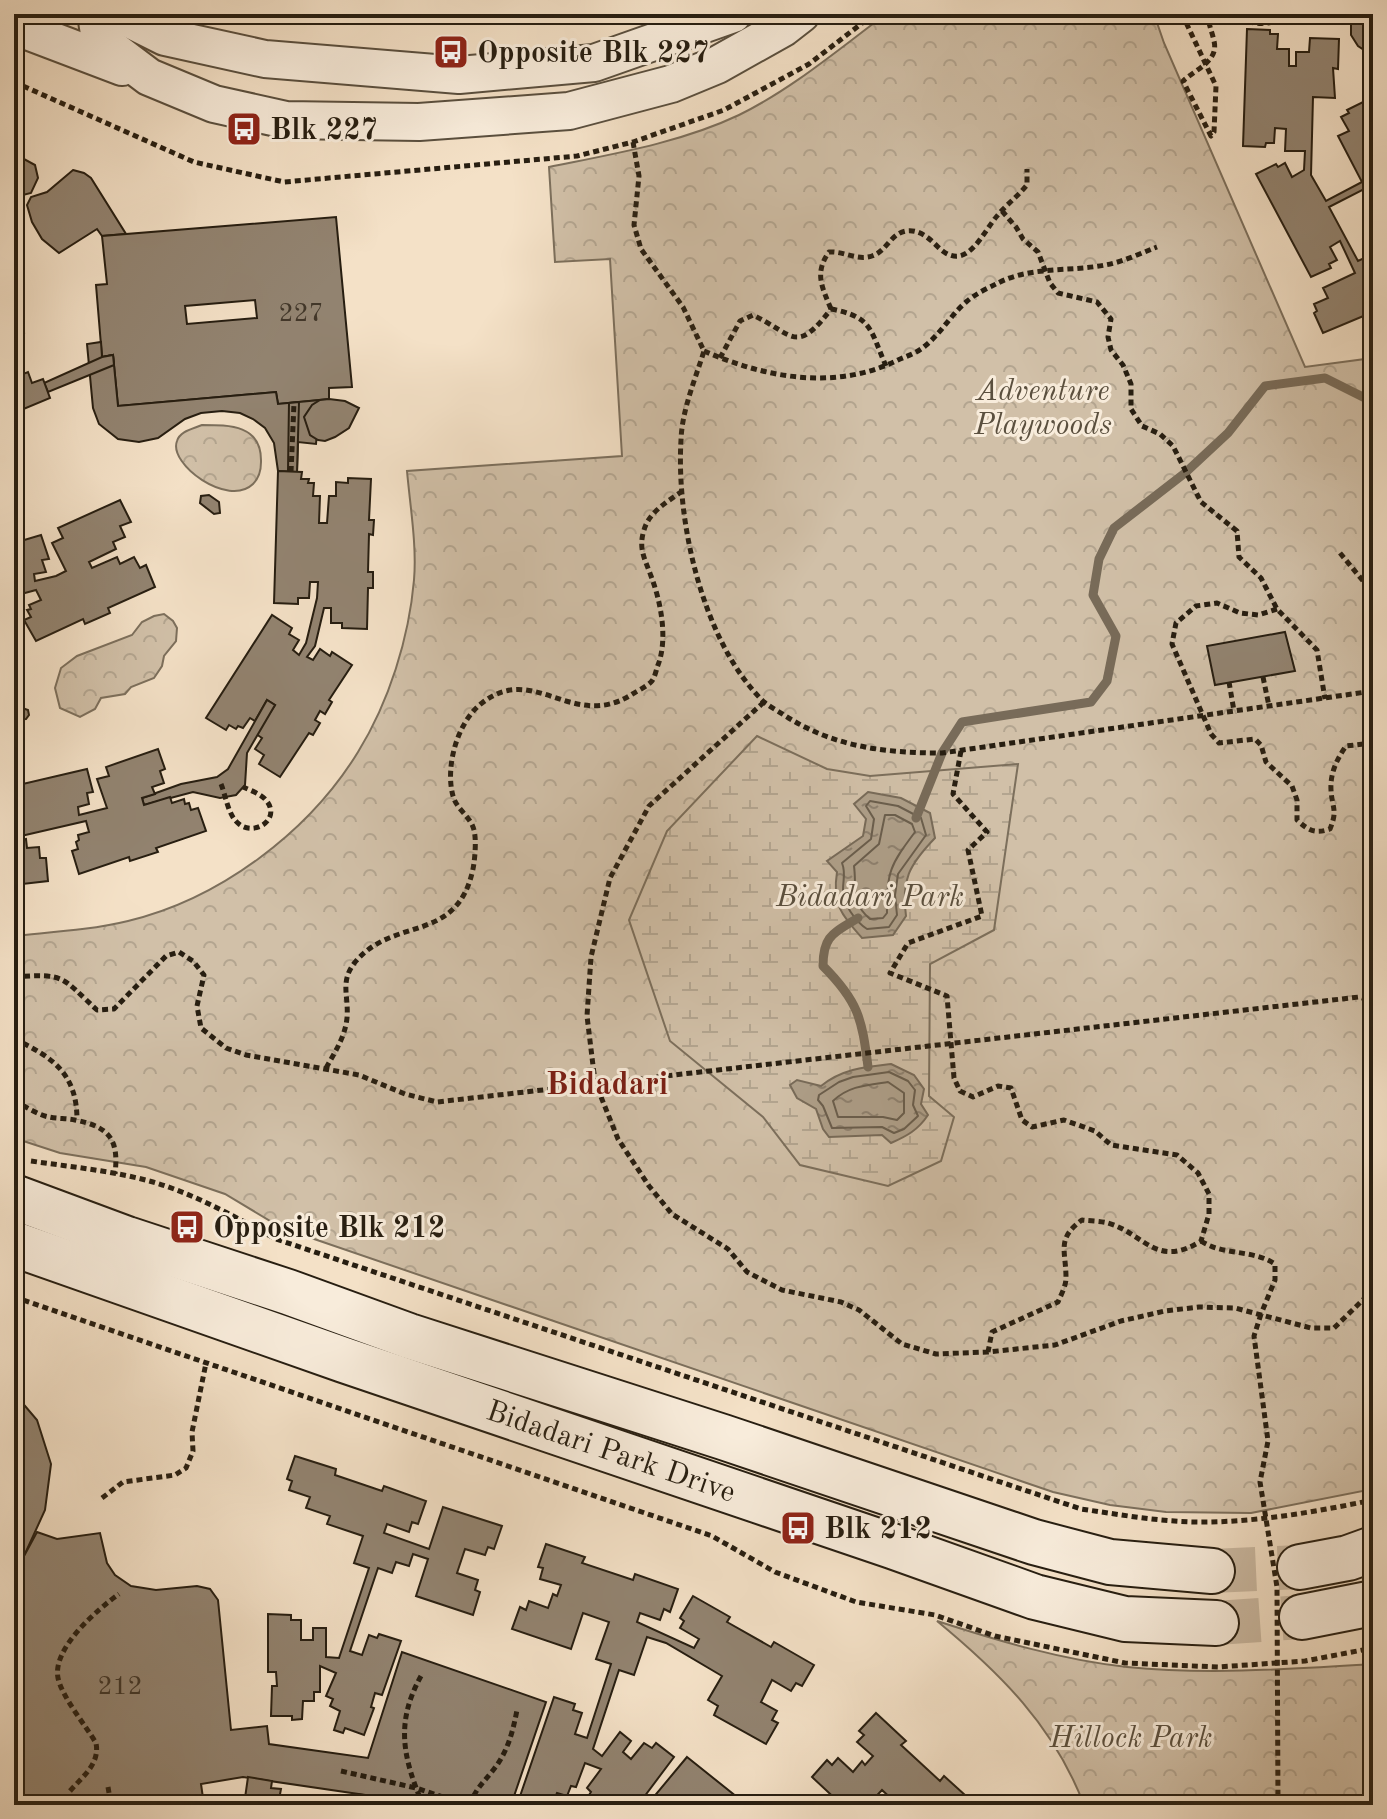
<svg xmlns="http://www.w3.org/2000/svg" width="1387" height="1819" font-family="'Old Standard TT',serif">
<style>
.forest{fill:url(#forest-crowns);stroke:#7c6f5c;stroke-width:2}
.wetland{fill:url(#wetland-marsh);stroke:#7c6f5c;stroke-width:2}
.water{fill:url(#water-ripples);stroke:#786b59;stroke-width:2}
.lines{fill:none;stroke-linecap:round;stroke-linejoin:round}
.shore{stroke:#6a5e4d;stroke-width:2}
.stream{stroke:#786b59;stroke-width:9}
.building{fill:#928370;stroke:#271e11;stroke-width:2;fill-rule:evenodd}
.secondary-tunnel{stroke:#cbbaa3;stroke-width:44;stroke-dasharray:44 22;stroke-linecap:butt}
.street-casing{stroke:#5a4f3e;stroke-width:40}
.secondary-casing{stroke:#271e11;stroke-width:48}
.path{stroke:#271e11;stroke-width:5;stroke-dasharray:6 4;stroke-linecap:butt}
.street{stroke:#f8ecdb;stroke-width:36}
.secondary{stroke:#f8ecdb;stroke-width:44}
.path-bridge{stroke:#271e11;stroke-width:5;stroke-dasharray:6 4;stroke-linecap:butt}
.labels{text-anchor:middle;stroke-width:6;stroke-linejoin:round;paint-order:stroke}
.number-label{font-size:26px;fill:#423729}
.poi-label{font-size:30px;font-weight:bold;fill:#271e11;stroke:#f8ecdb;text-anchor:start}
.park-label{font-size:30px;font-style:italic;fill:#5a4f3e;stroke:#f8ecdb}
.street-label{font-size:30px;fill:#271e11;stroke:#f8ecdb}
.neighbourhood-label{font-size:32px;font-weight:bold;fill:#7a1f14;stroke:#f8ecdb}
</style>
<defs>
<pattern id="forest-crowns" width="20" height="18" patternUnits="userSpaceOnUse" patternTransform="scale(2)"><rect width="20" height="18" fill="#d1c0a8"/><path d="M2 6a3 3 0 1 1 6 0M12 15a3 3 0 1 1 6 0" fill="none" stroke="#b3a590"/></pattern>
<pattern id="wetland-marsh" width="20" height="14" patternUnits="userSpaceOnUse" patternTransform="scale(2)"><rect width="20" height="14" fill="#d1c0a8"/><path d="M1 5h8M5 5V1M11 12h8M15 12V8" fill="none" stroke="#b3a590"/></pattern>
<pattern id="water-ripples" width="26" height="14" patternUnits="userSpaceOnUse" patternTransform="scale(2)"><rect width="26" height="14" fill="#ae9f89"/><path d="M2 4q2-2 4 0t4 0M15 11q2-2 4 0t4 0" fill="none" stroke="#8e816f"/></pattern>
</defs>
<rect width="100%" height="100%" fill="#f4e1c7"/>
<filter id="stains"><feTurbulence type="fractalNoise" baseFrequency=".0025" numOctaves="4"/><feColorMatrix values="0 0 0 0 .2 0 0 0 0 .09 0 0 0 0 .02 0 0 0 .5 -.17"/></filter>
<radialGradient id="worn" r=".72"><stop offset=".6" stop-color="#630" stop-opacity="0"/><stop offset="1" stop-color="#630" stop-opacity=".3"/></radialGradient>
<g class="forest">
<path d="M 886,14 L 1154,14 L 1164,43 L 1305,367 L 1373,358 L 1373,1489 L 1251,1513 L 1166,1512 L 1110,1505 L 1053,1492 L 282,1228 L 225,1194 L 146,1167 L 60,1153 L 14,1138 L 14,936 C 52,932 91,930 128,921 C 220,899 309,832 358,752 C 389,702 409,638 414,580 C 417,546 410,505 407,471 L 622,456 L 610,259 L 555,262 L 549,167 C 613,154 680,143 739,115 C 792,89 839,49 886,14 Z"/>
<path d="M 202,425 C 230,425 262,425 261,462 C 261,470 259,478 253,484 C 228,508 168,464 177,441 C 180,431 193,429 202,425 Z"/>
<polygon points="164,614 173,621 177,628 176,641 164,656 162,666 154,678 131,687 125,694 101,698 95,709 80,717 60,708 55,688 61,668 77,656 132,635 142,622 154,616"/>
<path d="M 937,1621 C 999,1641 1062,1660 1127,1667 C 1209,1675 1291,1669 1373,1664 L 1373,1805 L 1084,1805 C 1054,1726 1000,1673 937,1621 Z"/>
</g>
<polygon class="wetland" points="757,736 827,769 870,776 1018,764 994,930 930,964 929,1096 954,1117 941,1161 888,1186 800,1165 763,1117 670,1041 629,920 667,831"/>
<g class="water">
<path d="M 868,792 L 901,798 L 930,813 L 935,838 C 909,865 901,880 906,916 L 893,935 L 862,938 C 841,914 832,904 837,872 L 827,861 L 863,836 L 866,819 L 854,804 Z"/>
<path d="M 891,1064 L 914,1075 L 924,1089 L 921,1104 L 928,1115 C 918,1130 907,1136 891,1143 L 882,1135 L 829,1137 L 823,1129 L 816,1109 L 797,1098 L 790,1085 L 797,1080 L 821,1086 C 842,1069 864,1067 891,1064 Z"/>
</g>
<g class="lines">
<g class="shore">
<path d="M 870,801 L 898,806 L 921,818 L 926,835 L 898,874 L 895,895 L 897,915 L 889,927 L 867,929 C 856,922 842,903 843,890 C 843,879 846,873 842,863 L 871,839 L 874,819 L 866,806 Z"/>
<path d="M 885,815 L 895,815 L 912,824 L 915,832 C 891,864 886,872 887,913 L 883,918 L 870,919 C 850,902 857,888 854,866 L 879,844 Z"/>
<polygon points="889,1072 908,1081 915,1090 913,1105 918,1116 904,1129 894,1133 882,1127 832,1128 823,1106 818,1100 819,1095 839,1082 853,1077"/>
<path d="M 888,1082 L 904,1093 L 904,1113 L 897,1120 L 883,1117 L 838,1117 L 833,1101 C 848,1086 867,1085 888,1082 Z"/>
</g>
<g class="stream">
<polyline points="916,818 942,753 962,722 1091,702 1107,681 1116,636 1093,595 1099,559 1114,528 1185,473 1228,433 1265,386 1325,378 1373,402"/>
<path d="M 858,918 C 834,933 823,935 823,966 C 858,1001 862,1018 868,1067"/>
</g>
</g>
<g class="building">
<polygon points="1356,14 1373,14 1373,56 1358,46 1351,35 1351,22"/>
<polygon points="1247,29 1270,30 1270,34 1278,34 1277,49 1289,49 1289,66 1296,66 1296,52 1309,52 1310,38 1339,39 1338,69 1333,68 1335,98 1313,97 1311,175 1326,201 1362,182 1338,136 1349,131 1341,117 1349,113 1347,110 1367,100 1373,112 1373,202 1366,188 1329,207 1358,261 1373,254 1373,312 1323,333 1314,313 1317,311 1314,304 1328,298 1323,288 1355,273 1340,241 1330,247 1337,260 1329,264 1331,268 1311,277 1256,174 1276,164 1278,167 1285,163 1292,177 1304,170 1305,151 1285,151 1286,129 1275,128 1274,143 1266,143 1265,147 1243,146"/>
<polygon points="14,158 24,159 35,165 38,178 31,193 19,196 14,194"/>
<polygon points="73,170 84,173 91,178 126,234 102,236 97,229 59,253 42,239 32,222 27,205 31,197 47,192"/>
<path d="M 336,217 L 352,387 L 329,388 L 329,399 L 278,404 L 276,392 L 118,406 L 113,355 L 102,357 L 96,285 L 107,284 L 102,236 ZM 255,300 L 257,318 L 187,324 L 185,306 Z"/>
<polygon points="14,314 16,314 24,333 18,337 20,342 14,349"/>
<polygon points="101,342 102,357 113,355 118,406 276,392 278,404 320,400 316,444 298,442 297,472 278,471 274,443 265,428 253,419 240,413 222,411 201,413 185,419 158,438 139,442 118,439 99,424 93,408 87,344"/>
<polygon points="113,355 114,365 48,392 44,383 102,357"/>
<polygon points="28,372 32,383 43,379 50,398 14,413 14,373 16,377"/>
<polygon points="329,399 345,401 359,408 349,428 335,437 325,441 318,440 310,435 304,417 312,405 320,400"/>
<polygon points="299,402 297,472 291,472 288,471 289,403"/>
<polygon points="278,471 302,472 301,479 309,479 308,483 314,483 313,496 320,496 319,523 327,523 329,496 336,496 336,482 348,483 348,478 371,479 369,520 374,520 373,535 369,534 368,572 373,572 373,588 368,588 367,629 342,628 342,623 331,623 331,608 324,608 315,646 307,657 313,660 320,649 330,656 332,652 352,665 329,700 332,702 325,714 320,711 315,720 320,723 313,735 309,733 280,777 259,764 264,755 255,749 262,738 256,734 275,705 267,700 255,721 250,718 243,728 238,726 236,729 229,725 226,730 206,718 272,615 292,628 289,634 299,640 293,650 299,655 306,643 317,598 318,582 310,582 309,598 298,598 298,604 274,603"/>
<polygon points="209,495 219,502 220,513 214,514 200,503 201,496"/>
<polygon points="120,500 131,522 120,526 125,537 113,542 116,549 89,562 92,568 117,557 120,564 134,557 140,568 146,565 155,587 108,608 110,613 85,624 83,619 36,641 24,620 31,617 27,610 31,609 29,605 41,600 36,590 14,596 14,543 41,535 49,559 42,560 46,572 34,574 35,581 56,576 66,571 52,543 63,538 58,528"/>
<polygon points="1285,632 1295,671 1215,685 1207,646"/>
<polygon points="267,700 275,705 247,753 245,785 236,795 220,798 193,792 144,805 142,798 181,784 217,777 228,769"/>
<polygon points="14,705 28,710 29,715 26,719 14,720"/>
<polygon points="158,749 165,769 160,771 164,783 152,787 155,794 142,798 144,805 170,797 172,803 184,799 185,804 189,803 191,810 198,808 206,831 156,848 158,852 130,861 129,857 79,874 72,851 78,849 76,842 79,840 78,835 89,832 86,821 21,836 22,840 26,839 27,848 39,847 40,858 46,858 48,881 14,885 14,786 87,769 93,792 87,793 89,804 78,807 79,815 107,808 97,779 109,776 106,767"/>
<polygon points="14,1393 37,1420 51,1464 45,1510 24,1556 14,1565"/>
<polygon points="295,1456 336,1469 335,1475 382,1491 384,1486 426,1501 418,1524 412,1522 409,1532 387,1524 384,1533 429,1549 443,1507 502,1526 494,1549 488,1547 485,1555 465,1549 457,1573 478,1580 475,1590 480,1592 473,1615 416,1596 428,1559 413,1554 409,1566 396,1562 392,1573 378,1568 350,1651 362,1655 369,1635 377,1638 379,1634 401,1641 382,1695 375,1693 371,1707 374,1708 364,1735 345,1728 343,1733 334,1730 340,1711 330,1706 333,1699 326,1696 336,1673 320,1666 320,1692 314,1692 314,1701 303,1701 302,1719 292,1720 292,1716 271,1716 272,1686 277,1686 276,1672 268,1672 268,1614 291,1615 291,1620 301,1620 301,1640 313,1640 313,1628 326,1628 326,1657 339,1658 369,1568 354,1563 363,1536 327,1524 330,1516 306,1508 310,1497 289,1490 292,1481 287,1479"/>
<polygon points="37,1532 57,1539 100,1533 107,1563 115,1575 131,1586 156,1590 197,1586 210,1589 218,1600 231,1730 267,1726 269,1744 368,1758 402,1652 546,1702 511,1805 403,1805 379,1797 243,1777 201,1784 204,1805 53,1805 52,1799 14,1803 14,1565 24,1556"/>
<polygon points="546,1544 585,1557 582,1563 633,1580 635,1574 678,1589 670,1612 664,1609 660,1620 640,1613 637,1622 694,1648 699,1639 680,1628 684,1621 680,1618 693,1596 730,1617 727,1622 771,1647 774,1642 814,1665 802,1686 796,1683 791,1691 772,1680 761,1702 777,1711 772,1720 778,1723 766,1744 714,1715 718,1706 708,1700 722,1676 666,1643 647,1637 634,1675 619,1670 593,1749 602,1756 620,1732 631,1741 623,1752 631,1759 644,1743 652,1748 656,1743 674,1757 638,1805 591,1805 585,1801 591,1792 587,1788 601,1769 585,1763 576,1787 571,1786 567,1796 557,1793 552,1805 517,1805 554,1697 575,1704 573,1710 582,1713 575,1734 587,1738 611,1664 596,1659 609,1622 583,1613 571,1649 512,1629 520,1607 526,1610 529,1601 548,1608 553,1594 557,1596 561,1585 540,1579 543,1568 538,1567"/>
<polygon points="876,1713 906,1741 901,1745 940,1781 944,1776 976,1805 898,1805 882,1790 868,1805 842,1805 812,1777 827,1760 832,1765 838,1758 853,1772 862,1761 865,1765 873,1756 857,1742 864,1735 859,1731"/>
<polygon points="687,1757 747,1805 647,1805"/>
<polygon points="248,1777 272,1781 271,1788 281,1789 278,1805 244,1805"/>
<polygon points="356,1794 379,1797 378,1805 345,1805 346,1798 355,1799"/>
</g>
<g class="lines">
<g class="secondary-tunnel">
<polyline points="1212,1571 1300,1567"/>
<polyline points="1216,1623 1302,1617"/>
</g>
<defs>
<g id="street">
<polyline points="96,14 100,40 149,77 214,104 286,120 419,122 569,111 671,84 717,65 783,28 801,14"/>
<polyline points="119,14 165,37 265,59 459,75 594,63 733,14"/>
<polyline points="14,26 122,67"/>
</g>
<g id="secondary">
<polyline points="14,1197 127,1239 288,1292 409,1336 723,1437 1034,1542 1110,1562 1212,1571"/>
<path id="s1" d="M 14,1244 L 344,1360 L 892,1546 L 1035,1597 L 1125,1619 L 1216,1623"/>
<polyline points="1300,1567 1348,1558 1373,1549"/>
<polyline points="1302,1617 1373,1603"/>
</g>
</defs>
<use href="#street" class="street-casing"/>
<use href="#secondary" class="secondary-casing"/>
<g class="path">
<path d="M 1182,14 L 1216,86 L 1214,132 L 1211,136 L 1183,81 C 1196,69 1219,61 1214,41 C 1212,31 1208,24 1208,14"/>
<path d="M 1229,14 C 1256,27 1268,26 1295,14"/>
<polyline points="14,82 194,162 284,182 577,156 633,142 724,110 809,64 874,14"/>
<path d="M 633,142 L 639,176 L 634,225 L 641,249 L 683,307 L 704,351 C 695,380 682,410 681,440 C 676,522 703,643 764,702 C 770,707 778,711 784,715 C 833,747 885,753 942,753 L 1373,691"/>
<polyline points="1002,211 1016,227 1023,239 1038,252 1050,283 1058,293 1097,302 1111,319 1108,337 1111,350 1123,365 1131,384 1131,409 1142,426 1160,434 1173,446 1201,502 1237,531 1239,557 1261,578 1277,609 1317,650 1325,699"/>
<path d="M 831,309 C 822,287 814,273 829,252 C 844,251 857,261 872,256 C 887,251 890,234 906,231 C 919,229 929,238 938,247 C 966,274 981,235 997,216 C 1006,205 1018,196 1027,185 L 1027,169"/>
<path d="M 831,309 C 873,317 870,330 886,366"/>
<path d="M 704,351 C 766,378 835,391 898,360 C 907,356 917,353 925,346 C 941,333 951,315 966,302 C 975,294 988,288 998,283 C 1031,266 1070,272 1105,265 C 1123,262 1141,253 1157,247"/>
<path d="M 720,358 L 740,321 L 753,315 C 794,335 796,355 831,309"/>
<polyline points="291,472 294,403"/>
<polyline points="1340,553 1373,593"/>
<path d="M 1277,609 L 1258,615 L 1240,613 L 1217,603 L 1196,606 L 1176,623 L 1172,644 L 1211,734 L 1219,743 L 1255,739 L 1261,745 L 1266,762 L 1292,786 L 1297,800 L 1297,820 C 1309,831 1315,834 1330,829 C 1338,810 1332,808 1331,790 C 1330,773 1337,759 1346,746 L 1373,743"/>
<polyline points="1263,677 1269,706"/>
<polyline points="1229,682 1234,711"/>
<polyline points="764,702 649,806 610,878 591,957 587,1016 595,1082 618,1139 649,1186 672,1214 728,1249 747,1272 782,1290 841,1302 859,1310 902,1344 936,1354 988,1352 1055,1345 1121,1321 1165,1311 1199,1307 1235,1308 1311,1328 1334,1328 1373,1290"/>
<path d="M 961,751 L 953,794 L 987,832 L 968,850 L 982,916 L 908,943 L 890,973 L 947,996 L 954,1078 L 960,1091 L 973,1097 L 998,1086 L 1011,1088 L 1022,1120 L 1032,1127 L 1064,1120 L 1095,1131 L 1111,1145 L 1177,1155 L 1198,1173 L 1209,1194 L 1209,1214 L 1201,1241 C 1156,1269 1145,1234 1108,1223 C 1100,1221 1090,1221 1082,1220 C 1056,1239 1066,1250 1066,1278 C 1066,1286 1061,1295 1058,1302 L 992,1332 L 988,1352"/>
<path d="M 221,784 C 226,796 228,816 239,824 C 255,837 283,818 265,799 C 260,794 250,790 243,787"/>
<path d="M 14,977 C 66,973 61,977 97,1010 L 114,1009 L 166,956 L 179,952 L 193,961 L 204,975 L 197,1006 L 201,1028 L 226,1048 L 246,1055 L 359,1075 L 405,1094 L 437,1102 L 1359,997 L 1373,1001"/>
<path d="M 14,1039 C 53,1057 77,1074 77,1120"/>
<path d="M 326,1068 C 335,1052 345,1037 347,1018 C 349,995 339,981 356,961 C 395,916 457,944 473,869 C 475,859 477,836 473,827 C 469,816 456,808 453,796 C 445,767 457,722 482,703 C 534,662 572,731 631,695 C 637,691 646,687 651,682 C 655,678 656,670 658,665 C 668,639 661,602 651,576 C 645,559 638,549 644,530 C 649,512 667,502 681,492"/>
<path d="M 14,1101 C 25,1106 38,1115 49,1117 C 58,1119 67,1118 75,1120 C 110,1127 119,1140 115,1174"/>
<path d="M 31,1161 C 72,1167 114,1171 153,1182 C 197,1195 237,1218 276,1239 L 1081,1509 C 1123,1515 1166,1523 1209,1522 C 1265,1521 1319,1511 1373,1500"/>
<path d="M 1201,1241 C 1224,1256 1252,1249 1275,1264 L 1275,1280 L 1261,1314"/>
<polyline points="14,1297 712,1536 775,1572 856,1602 935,1615 995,1636 1125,1663 1218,1667 1305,1661 1373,1648"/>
<polyline points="102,1498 123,1482 175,1475 186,1468 193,1451 192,1432 206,1363"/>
<path d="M 421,1676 C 395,1723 403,1758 423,1805"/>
<polyline points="341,1771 416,1788 467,1805"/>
<polyline points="108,1787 111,1805"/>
<path d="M 70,1791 C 83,1776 100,1764 96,1743 C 86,1726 62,1697 58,1678 C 52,1648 98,1609 119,1594"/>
<path d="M 470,1805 C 475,1789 484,1782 494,1769 C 508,1751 513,1731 517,1710"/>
</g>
<use href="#street" class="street"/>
<use href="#secondary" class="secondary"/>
<polyline class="path-bridge" points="1261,1314 1254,1336 1268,1441 1260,1482 1277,1587 1278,1805"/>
</g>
<defs>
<symbol id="bus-square" viewBox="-11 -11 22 22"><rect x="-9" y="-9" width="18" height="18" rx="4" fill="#8f2418" stroke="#f8ecdb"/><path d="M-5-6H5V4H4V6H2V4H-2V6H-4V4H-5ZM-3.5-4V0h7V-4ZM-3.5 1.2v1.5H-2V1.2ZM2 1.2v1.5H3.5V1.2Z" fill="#fff"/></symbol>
</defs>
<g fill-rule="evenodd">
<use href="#bus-square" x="431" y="32" width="40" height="40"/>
<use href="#bus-square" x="224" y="109" width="40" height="40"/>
<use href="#bus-square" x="167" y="1207" width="40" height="40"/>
<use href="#bus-square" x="778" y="1508" width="40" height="40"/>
</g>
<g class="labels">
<g class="number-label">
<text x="301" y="321">227</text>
<text x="120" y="1694">212</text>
</g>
<g class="poi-label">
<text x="477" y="62">Opposite Blk 227</text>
<text x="270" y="139">Blk 227</text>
<text x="213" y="1237">Opposite Blk 212</text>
<text x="824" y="1538">Blk 212</text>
</g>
<g class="park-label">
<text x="1043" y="400">Adventure<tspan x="1043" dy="34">Playwoods</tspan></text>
<text x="870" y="906">Bidadari Park</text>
<text x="1131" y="1747">Hillock Park</text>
</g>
<g class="street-label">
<text dy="10" stroke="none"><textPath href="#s1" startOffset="632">Bidadari Park Drive</textPath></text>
</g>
<g class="neighbourhood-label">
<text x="607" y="1094">Bidadari</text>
</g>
</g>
<rect width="1387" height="1819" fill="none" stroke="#f4e1c7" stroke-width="48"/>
<rect x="16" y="16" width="1355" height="1787" fill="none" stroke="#271e11" stroke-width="4"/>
<rect x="24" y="24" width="1339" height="1771" fill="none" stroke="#271e11" stroke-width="2"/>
<rect width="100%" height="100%" filter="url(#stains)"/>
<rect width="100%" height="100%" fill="url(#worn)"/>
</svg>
